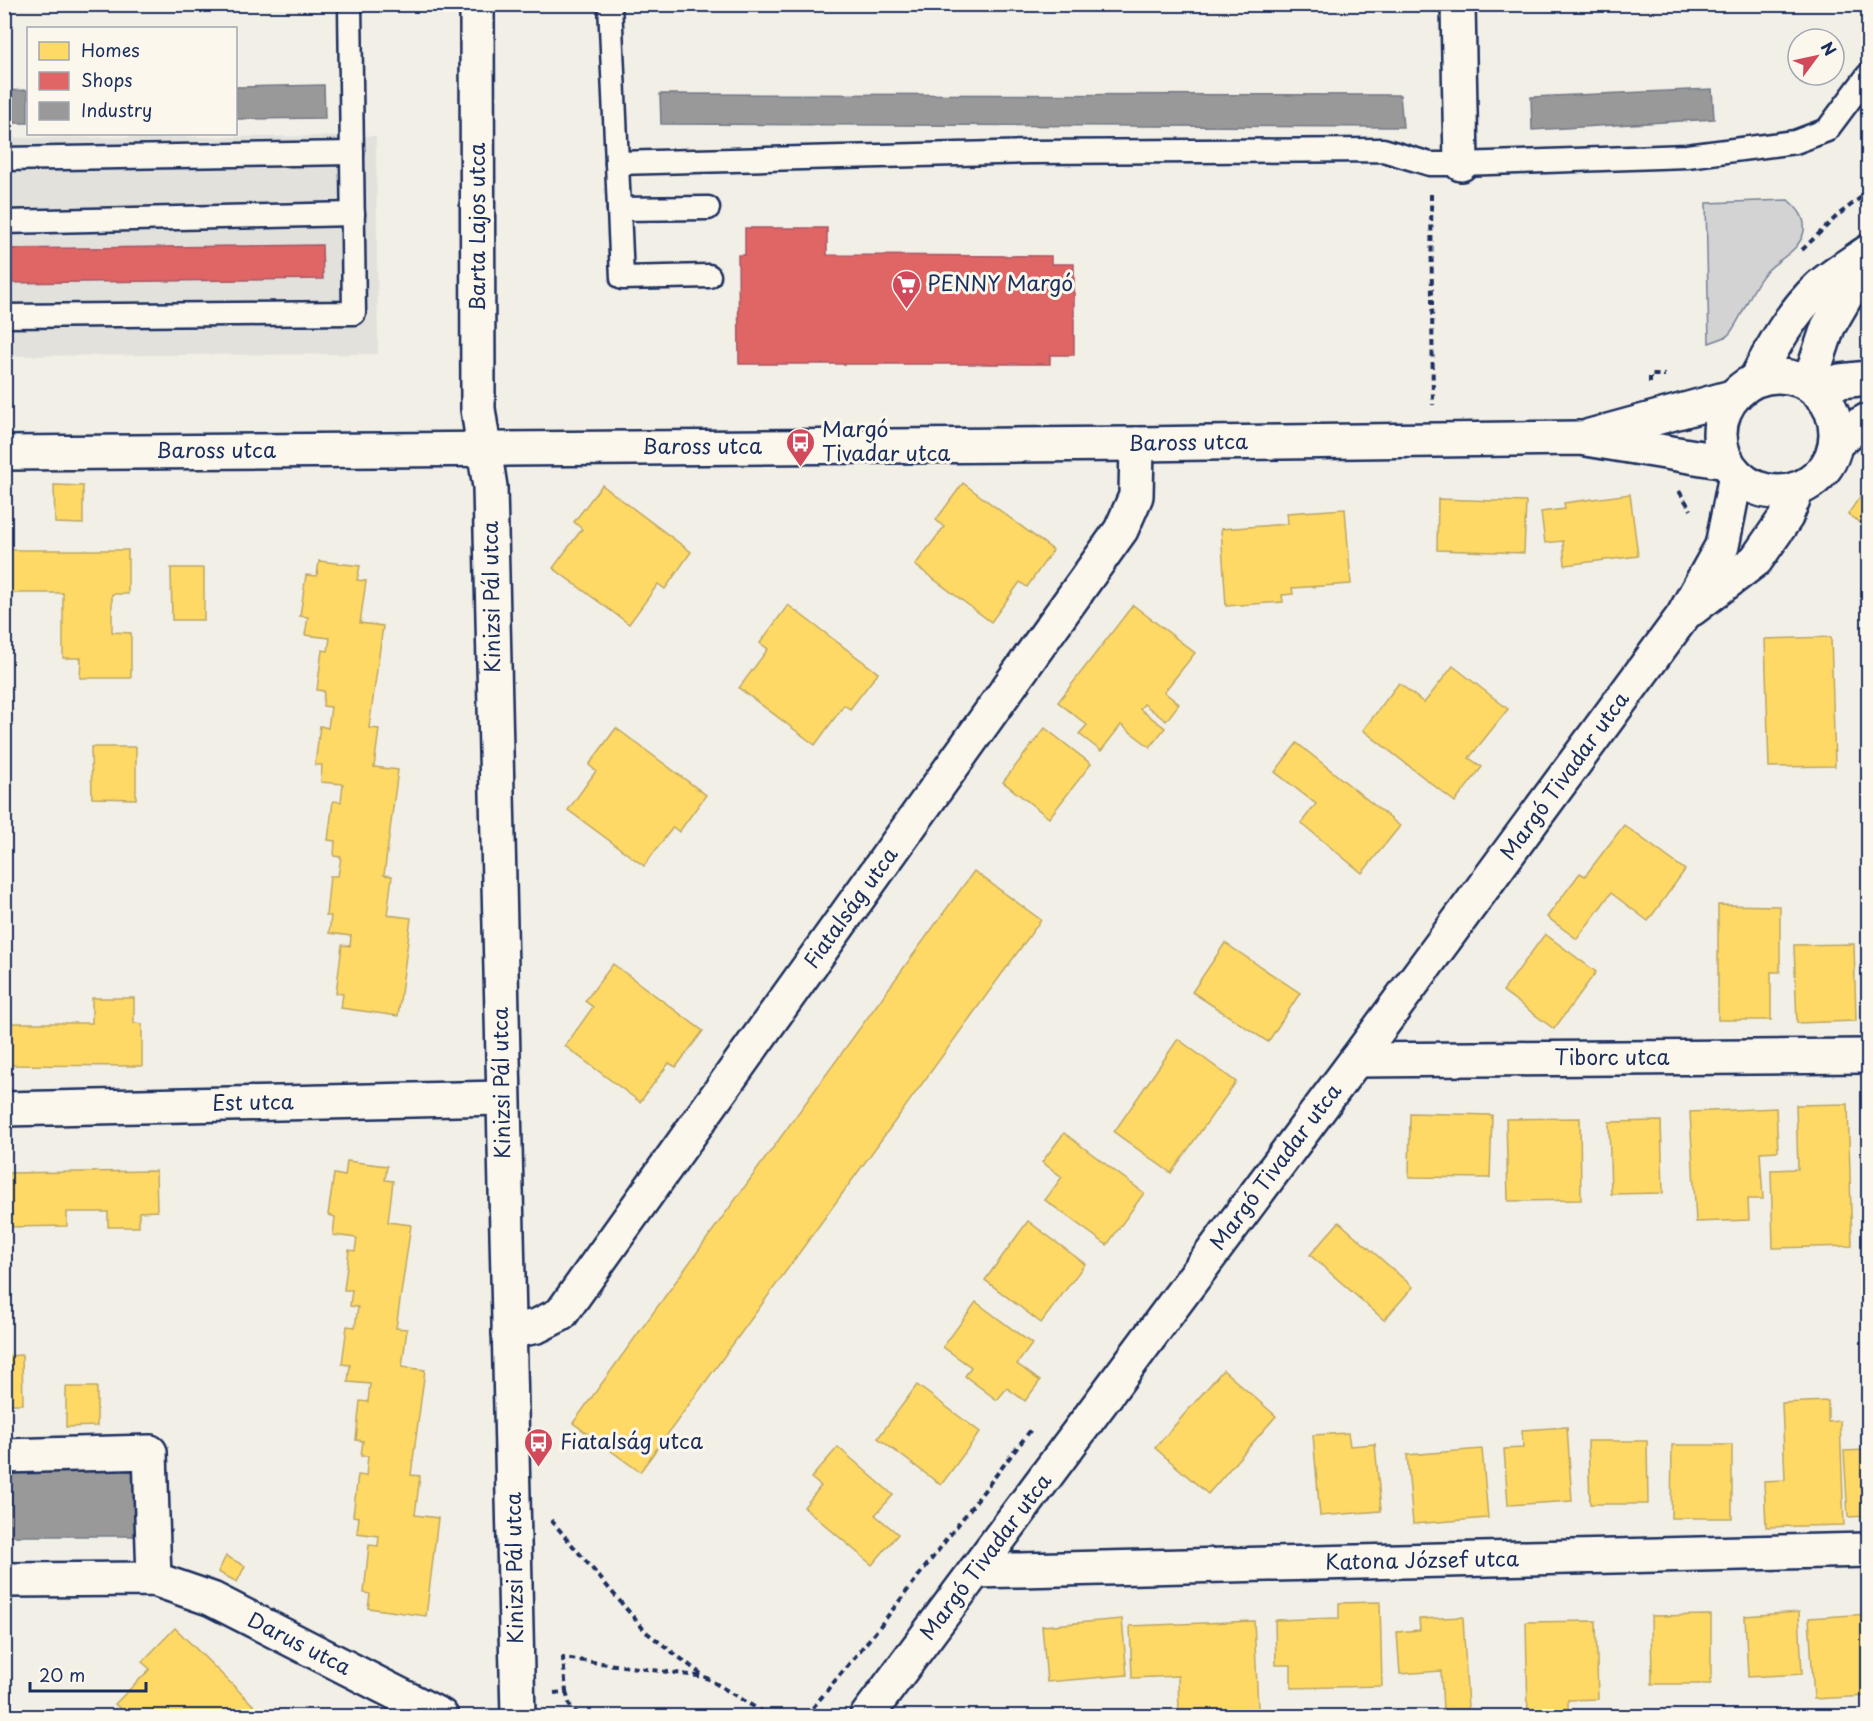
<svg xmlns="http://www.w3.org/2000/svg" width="1873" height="1721" font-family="'Playpen Sans',sans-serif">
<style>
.built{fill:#e2e1dc}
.green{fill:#d2d3d2;stroke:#768198;stroke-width:1.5}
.homes{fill:#ffd966;stroke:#bba664;stroke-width:1.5}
.shops{fill:#e06666;stroke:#a55664;stroke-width:1.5}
.industry{fill:#999;stroke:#737987;stroke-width:1.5}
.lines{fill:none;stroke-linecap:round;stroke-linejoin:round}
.service-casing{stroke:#1b2f5e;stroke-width:27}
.minor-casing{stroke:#1b2f5e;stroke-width:38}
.tertiary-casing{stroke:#1b2f5e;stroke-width:38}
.path{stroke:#1b2f5e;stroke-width:4;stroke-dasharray:6 4.5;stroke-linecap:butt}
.service{stroke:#fbf7ec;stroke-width:22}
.minor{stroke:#fbf7ec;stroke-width:33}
.tertiary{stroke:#fbf7ec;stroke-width:33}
.labels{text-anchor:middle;stroke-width:6;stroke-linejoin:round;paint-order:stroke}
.street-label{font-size:21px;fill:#1b2f5e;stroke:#fbf7ec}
.poi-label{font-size:21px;fill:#1b2f5e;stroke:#fbf7ec;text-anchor:start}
</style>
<rect width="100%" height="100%" fill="#f2efe6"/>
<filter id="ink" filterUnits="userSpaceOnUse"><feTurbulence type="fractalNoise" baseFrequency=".0167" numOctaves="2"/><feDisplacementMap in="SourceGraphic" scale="12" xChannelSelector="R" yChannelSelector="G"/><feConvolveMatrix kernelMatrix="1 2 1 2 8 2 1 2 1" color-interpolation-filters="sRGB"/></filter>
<g filter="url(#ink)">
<polygon class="built" points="376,136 378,354 5,356 4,138"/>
<path class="green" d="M 1788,200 C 1797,208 1806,217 1804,231 C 1800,251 1778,259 1766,272 C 1750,288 1740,325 1727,336 C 1722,339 1714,341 1709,343 L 1706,203 Z"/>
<g class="homes">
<polygon points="963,483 1053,550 1027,587 1020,582 991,622 915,565 944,527 936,520"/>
<polygon points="54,485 83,486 83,524 55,523"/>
<polygon points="602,485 691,552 665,589 658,584 629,624 553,568 582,529 574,522"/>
<polygon points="1868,485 1868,528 1848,514"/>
<polygon points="1630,494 1638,556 1565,565 1563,541 1545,543 1541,512 1565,509 1564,503"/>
<polygon points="1438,499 1526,502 1524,553 1437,550"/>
<polygon points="1345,509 1351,584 1292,588 1293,594 1282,595 1283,602 1226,606 1221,529 1288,524 1287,513"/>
<polygon points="4,550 128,550 128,594 112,594 112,632 131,633 131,678 80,678 81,658 63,658 63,593 4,593"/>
<polygon points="319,561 360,566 357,580 366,581 360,623 383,626 369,728 379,729 374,767 398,770 384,875 392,876 387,915 411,918 398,1016 341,1008 343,994 336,993 342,945 350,946 351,936 329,933 331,916 326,916 330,876 338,876 341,857 334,856 335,841 328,840 333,801 341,802 343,784 321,782 322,765 315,765 320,726 328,728 331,707 323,706 324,691 317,690 322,650 328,651 330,638 305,635 308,617 300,616 306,575 317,576"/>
<polygon points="171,568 204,568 204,620 172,620"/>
<polygon points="788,605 878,673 850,709 844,705 815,745 739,688 768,649 760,643"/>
<polygon points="1133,605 1195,653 1164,692 1179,704 1166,721 1144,704 1140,709 1165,728 1150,747 1121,725 1101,751 1079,734 1087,725 1058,702"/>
<polygon points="1831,637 1835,766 1769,767 1765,639"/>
<polygon points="1453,666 1508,709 1469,758 1482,767 1455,802 1363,730 1399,683 1424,703"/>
<polygon points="616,728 706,795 679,832 673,827 644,866 568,810 596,771 589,765"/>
<polygon points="1045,728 1091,764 1049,818 1003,782"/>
<polygon points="1297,743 1400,826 1362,873 1301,823 1316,804 1275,772"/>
<polygon points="91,747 136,747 136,799 92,798"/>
<polygon points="1624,825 1685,870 1648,921 1611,893 1577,939 1547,917 1580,873 1585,876"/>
<polygon points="974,871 1041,920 640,1472 573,1423"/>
<polygon points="1718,905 1780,906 1780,972 1771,972 1771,1020 1718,1020"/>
<polygon points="1545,934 1596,972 1554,1029 1503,991"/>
<polygon points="1225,943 1300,993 1268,1042 1192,992"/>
<polygon points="1854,944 1856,1021 1797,1023 1794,945"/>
<polygon points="613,964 703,1031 676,1067 669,1063 640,1102 565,1046 593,1007 585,1001"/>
<polygon points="92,998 134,998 134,1023 142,1024 142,1066 4,1065 4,1023 92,1023"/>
<polygon points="1178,1039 1236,1082 1171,1173 1114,1132"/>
<polygon points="1848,1104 1852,1246 1773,1248 1771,1170 1798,1169 1796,1105"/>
<polygon points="1776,1108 1778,1151 1760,1152 1763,1199 1748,1199 1749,1220 1696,1222 1690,1112"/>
<polygon points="1410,1113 1492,1115 1490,1178 1409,1177"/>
<polygon points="1580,1118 1581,1200 1508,1201 1506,1119"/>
<polygon points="1661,1121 1663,1193 1611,1194 1609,1122"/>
<polygon points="1868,1132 1868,1244 1863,1133"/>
<polygon points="1064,1133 1144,1193 1107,1245 1045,1200 1062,1177 1042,1162"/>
<polygon points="347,1161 387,1166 385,1180 393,1181 388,1222 411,1225 396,1328 407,1329 402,1367 425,1370 411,1475 420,1476 415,1515 438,1518 426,1616 368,1608 370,1594 364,1593 369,1545 378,1546 379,1536 357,1533 359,1517 353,1516 358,1475 366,1476 368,1456 361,1456 363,1441 356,1440 360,1401 368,1402 370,1384 348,1382 350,1365 342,1364 347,1326 355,1327 358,1307 350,1306 352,1290 344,1290 349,1250 355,1251 357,1238 333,1235 335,1217 328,1215 334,1174 345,1176"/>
<polygon points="156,1171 157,1211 139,1212 139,1227 108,1227 108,1212 67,1212 67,1226 4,1227 4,1173"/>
<polygon points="1028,1221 1085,1264 1041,1323 985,1280"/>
<polygon points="1339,1222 1413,1287 1384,1320 1310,1255"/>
<polygon points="976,1302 1032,1344 1017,1364 1040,1381 1025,1401 1007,1388 997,1400 965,1376 971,1367 943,1347"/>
<polygon points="22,1355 23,1404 5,1404 4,1356"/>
<polygon points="1223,1370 1276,1416 1208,1494 1155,1448"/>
<polygon points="917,1385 980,1432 941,1485 878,1438"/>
<polygon points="66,1387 97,1387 97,1426 66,1427"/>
<polygon points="1828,1401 1828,1422 1840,1421 1844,1525 1766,1527 1764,1481 1785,1480 1782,1403"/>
<polygon points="1567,1427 1572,1501 1508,1505 1504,1449 1523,1448 1522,1430"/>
<polygon points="1348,1433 1350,1446 1375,1444 1381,1511 1320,1516 1313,1435"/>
<polygon points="1588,1441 1647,1441 1648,1504 1590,1504"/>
<polygon points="1672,1445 1732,1445 1732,1518 1671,1518"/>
<polygon points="838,1447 893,1495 875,1515 898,1534 872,1565 804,1507 821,1486 811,1478"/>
<polygon points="1482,1449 1488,1518 1413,1524 1407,1455"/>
<polygon points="1868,1450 1868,1516 1848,1517 1844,1451"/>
<polygon points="226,1556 245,1566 237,1582 218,1572"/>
<polygon points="1380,1602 1382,1686 1291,1688 1291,1665 1276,1665 1275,1620 1339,1618 1339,1603"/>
<polygon points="1799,1612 1802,1674 1748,1677 1745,1616"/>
<polygon points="1868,1614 1868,1696 1814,1699 1809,1618"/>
<polygon points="1711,1615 1711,1684 1652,1684 1651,1616"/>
<polygon points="1463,1617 1468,1709 1443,1710 1441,1671 1400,1674 1397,1632 1420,1630 1419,1619"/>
<polygon points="1122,1619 1127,1675 1047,1682 1042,1626"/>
<polygon points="1254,1621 1258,1709 1179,1712 1178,1676 1132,1678 1130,1626"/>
<polygon points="1596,1621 1598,1699 1568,1700 1568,1716 1528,1716 1526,1622"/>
<polygon points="175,1628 255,1707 246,1716 128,1716 115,1704 150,1669 142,1662"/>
</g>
<g class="shops">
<polygon points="745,228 827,228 827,255 1051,256 1051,264 1074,264 1074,355 1050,355 1050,364 739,364 738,255 745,255"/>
<polygon points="322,245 323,279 4,283 4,249"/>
</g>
<g class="industry">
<polygon points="324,85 325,118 236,119 236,87"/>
<polygon points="1712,89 1714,119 1532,130 1531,97"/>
<polygon points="28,90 28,123 4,123 4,91"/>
<polygon points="660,94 1400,95 1403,127 661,124"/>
<rect x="4" y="1471" width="132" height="65"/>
</g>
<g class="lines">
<defs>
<g id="service">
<polyline points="610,4 617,163 1030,152 1383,150 1430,164 1461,164 1687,156 1795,142 1827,130 1868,75"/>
<polyline points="4,159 352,153"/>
<polyline points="617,163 622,278 709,276"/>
<polyline points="619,209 708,208"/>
<polyline points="4,222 353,214"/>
<polyline points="4,316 354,313 350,4"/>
</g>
<g id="minor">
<polyline points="1458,4 1461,164"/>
<polyline points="1817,391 1840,381 1868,378"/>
<polyline points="1590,436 1732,397"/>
<polyline points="1836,443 1857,426 1868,420"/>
<polyline points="4,453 1137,444 1580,438 1726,462"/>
<polyline points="1356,1060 1868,1056"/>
<polyline points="4,1109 502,1098"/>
<polyline points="509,1332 537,1326 561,1314 1121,530 1136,496 1137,444"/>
<polyline points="4,1456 150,1452 154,1579"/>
<polyline points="975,1571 1868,1550"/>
<polyline points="4,1580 154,1579 212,1599 441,1716"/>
</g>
<g id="tertiary">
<polyline points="477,4 478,409 490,487 518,1716"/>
<circle cx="1778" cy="434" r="58"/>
<path d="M 1756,379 C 1773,346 1792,312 1819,287 C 1834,274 1852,263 1868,252"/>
<polyline points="1809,384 1828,327 1858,275 1868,262"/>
<polyline points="1692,609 1756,560 1786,517 1797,489"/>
<polyline points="867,1716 1356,1060 1683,616 1722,546 1736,475"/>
</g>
</defs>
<use href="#service" class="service-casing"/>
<use href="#minor" class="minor-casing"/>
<use href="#tertiary" class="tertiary-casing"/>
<g class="path">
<polyline points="1431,194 1433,405"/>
<polyline points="1802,250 1838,215 1868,192"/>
<polyline points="1650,383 1650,375 1665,375"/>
<polyline points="1679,491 1691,510"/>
<polyline points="551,1520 646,1632 705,1677 769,1716"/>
<polyline points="566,1692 570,1706 580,1716"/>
<polyline points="554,1693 566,1692 563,1658 705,1677"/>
<polyline points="806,1716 877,1630 1033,1427"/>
</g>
<use href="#service" class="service"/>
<use href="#minor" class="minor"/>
<use href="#tertiary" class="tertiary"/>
</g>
</g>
<defs>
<symbol id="supermarket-pin" viewBox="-11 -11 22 30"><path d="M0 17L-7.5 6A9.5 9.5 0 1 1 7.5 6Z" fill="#d1495b" stroke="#fbf7ec"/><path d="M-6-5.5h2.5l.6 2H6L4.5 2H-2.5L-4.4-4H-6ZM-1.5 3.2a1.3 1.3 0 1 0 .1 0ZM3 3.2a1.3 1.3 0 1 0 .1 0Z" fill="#fff"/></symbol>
<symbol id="bus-pin" viewBox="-11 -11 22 30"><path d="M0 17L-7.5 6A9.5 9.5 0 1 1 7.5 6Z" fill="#d1495b" stroke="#fbf7ec"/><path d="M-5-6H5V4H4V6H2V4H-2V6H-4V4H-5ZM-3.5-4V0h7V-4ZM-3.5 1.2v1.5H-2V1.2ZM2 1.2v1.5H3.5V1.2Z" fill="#fff"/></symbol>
</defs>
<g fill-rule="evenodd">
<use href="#supermarket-pin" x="890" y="268" width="33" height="45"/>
<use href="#bus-pin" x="784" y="426" width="33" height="45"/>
<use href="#bus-pin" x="522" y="1426" width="33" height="45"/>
</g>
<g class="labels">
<g class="street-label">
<text transform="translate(478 227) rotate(-90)" y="7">Barta Lajos utca</text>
<text transform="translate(1188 443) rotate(-1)" y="7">Baross utca</text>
<text x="702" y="454">Baross utca</text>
<text x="216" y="458">Baross utca</text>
<text transform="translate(492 597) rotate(-91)" y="7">Kinizsi Pál utca</text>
<text transform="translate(1565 776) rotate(-54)" y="7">Margó Tivadar utca</text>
<text transform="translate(851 908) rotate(-54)" y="7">Fiatalság utca</text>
<text x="1612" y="1065">Tiborc utca</text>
<text transform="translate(502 1083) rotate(-91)" y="7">Kinizsi Pál utca</text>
<text transform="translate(253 1103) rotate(-1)" y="7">Est utca</text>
<text transform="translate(1276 1167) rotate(-53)" y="7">Margó Tivadar utca</text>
<text transform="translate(986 1557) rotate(-53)" y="7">Margó Tivadar utca</text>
<text transform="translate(1422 1561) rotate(-1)" y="7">Katona József utca</text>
<text transform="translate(515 1568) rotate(-91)" y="7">Kinizsi Pál utca</text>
<text transform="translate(299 1644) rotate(27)" y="7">Darus utca</text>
</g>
<g class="poi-label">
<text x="927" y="291">PENNY Margó</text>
<text x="822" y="437">Margó<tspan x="822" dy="24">Tivadar utca</tspan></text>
<text x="560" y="1449">Fiatalság utca</text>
</g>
</g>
<rect width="1873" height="1721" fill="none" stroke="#fbf7ec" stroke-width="24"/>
<rect x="12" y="12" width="1849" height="1697" fill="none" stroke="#1b2f5e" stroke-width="2" filter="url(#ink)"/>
<rect x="27" y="27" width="210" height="108" fill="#fbf7ec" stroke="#a1a7b3" stroke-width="1.5"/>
<rect x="39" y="42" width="30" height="18" fill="#ffd966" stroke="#a1a7b3" stroke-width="1.5"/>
<text x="81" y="57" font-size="18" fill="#1b2f5e">Homes</text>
<rect x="39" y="72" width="30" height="18" fill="#e06666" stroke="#a1a7b3" stroke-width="1.5"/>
<text x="81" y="87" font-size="18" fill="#1b2f5e">Shops</text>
<rect x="39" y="102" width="30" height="18" fill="#999999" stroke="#a1a7b3" stroke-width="1.5"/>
<text x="81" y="117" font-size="18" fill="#1b2f5e">Industry</text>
<g transform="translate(1816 57) rotate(57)"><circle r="28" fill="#fbf7ec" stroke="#a1a7b3" stroke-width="1.5"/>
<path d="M0-4.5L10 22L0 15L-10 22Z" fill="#d1495b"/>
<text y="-9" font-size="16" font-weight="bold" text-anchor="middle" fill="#1b2f5e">N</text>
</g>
<path d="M30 1682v9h116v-9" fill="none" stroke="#1b2f5e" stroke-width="3"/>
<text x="39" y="1682" font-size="18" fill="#1b2f5e" stroke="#fbf7ec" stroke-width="4.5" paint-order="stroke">20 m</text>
</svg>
